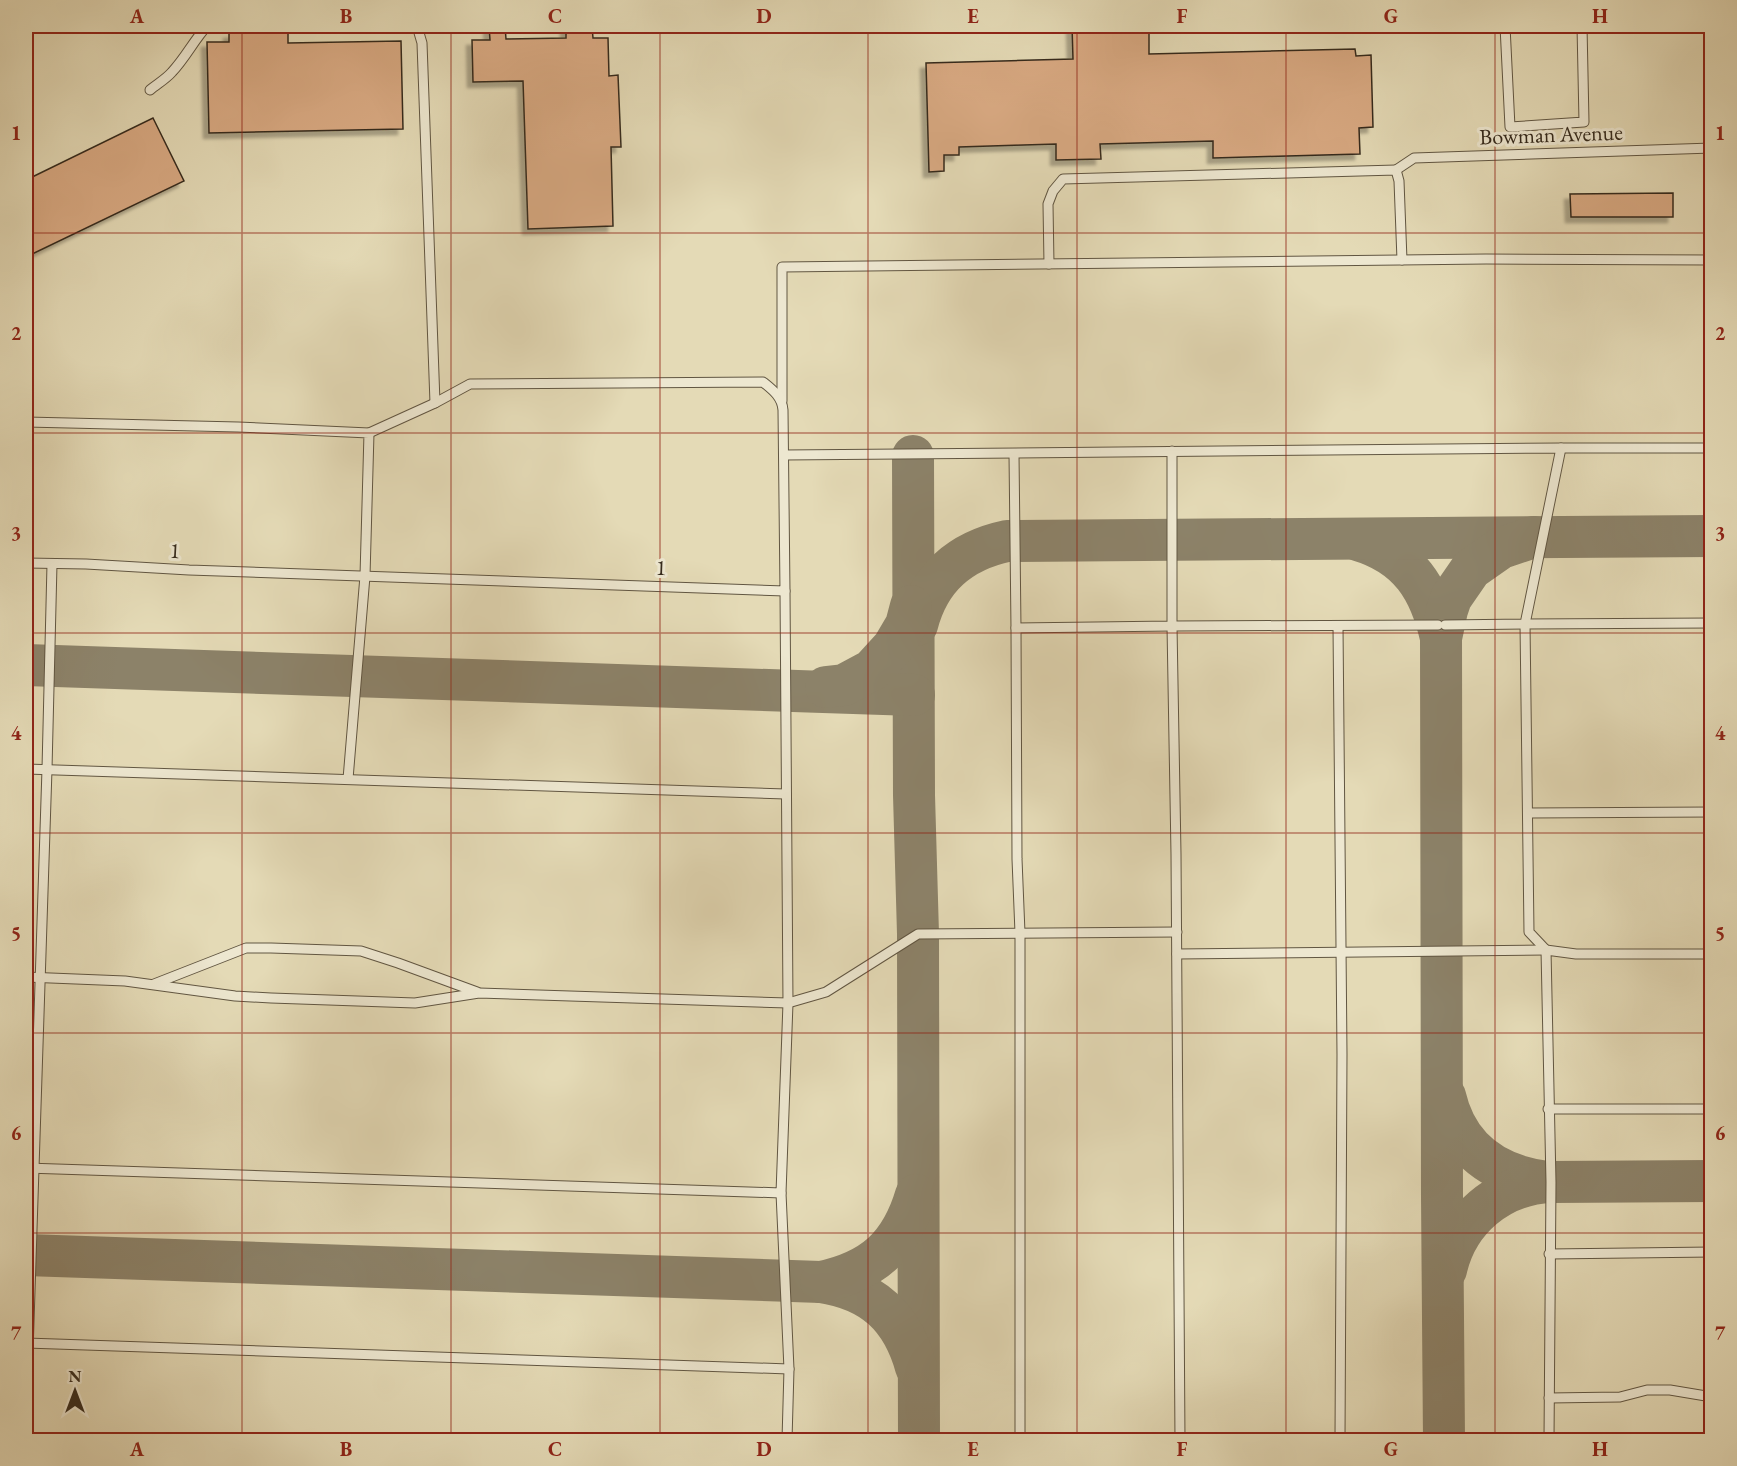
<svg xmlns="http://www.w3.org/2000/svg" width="1737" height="1466" font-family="'EB Garamond',serif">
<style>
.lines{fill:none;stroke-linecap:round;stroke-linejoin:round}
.taxiway{stroke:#8c8269;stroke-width:42}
.building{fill:#d8a982;stroke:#352a1c;stroke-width:1.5;filter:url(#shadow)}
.lane-casing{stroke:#615642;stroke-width:11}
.lane{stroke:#ede7d0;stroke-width:9}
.grid{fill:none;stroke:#8f2418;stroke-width:1.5;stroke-opacity:0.55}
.labels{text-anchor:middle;stroke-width:6;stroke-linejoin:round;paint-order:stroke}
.street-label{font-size:22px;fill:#352a1c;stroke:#ede7d0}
.neatline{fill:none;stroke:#8f2418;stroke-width:2}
.grid-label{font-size:20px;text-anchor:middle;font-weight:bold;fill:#8f2418}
</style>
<defs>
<filter id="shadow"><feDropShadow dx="-5.5" dy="5.5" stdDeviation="1.5" flood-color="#0004"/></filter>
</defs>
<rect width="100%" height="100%" fill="#e4dab6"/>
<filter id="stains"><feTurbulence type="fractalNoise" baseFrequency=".00333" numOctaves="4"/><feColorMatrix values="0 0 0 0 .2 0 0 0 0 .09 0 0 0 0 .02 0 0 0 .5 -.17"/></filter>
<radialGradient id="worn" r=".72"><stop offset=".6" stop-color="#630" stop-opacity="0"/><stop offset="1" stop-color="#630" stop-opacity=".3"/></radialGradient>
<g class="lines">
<g class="taxiway">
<polyline points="913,456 914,795 918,934 919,1440"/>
<path d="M 1358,540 C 1409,555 1430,589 1441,638"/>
<path d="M 917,625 C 929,578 960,551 1007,541 L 1712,536"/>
<polyline points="26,665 914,695"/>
<polyline points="826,687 844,685 872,670 893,647 906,625 911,606"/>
<path d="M 1445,1096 C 1457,1149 1495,1176 1548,1182"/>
<path d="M 26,1255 L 821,1282 C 873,1290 902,1317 916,1367"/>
<path d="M 1446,1270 C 1457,1220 1499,1184 1551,1182 L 1712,1181"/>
<path d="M 821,1282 C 873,1271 901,1246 916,1195"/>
<polyline points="1444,1440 1442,1196 1441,638 1447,610 1451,598 1471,569 1501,548 1534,537"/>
</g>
</g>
<g class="building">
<polygon points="489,26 505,26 506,39 566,38 566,26 592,26 593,38 608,38 609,76 618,75 621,147 611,147 613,226 528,229 523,81 473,82 472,40 490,40"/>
<polygon points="1072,26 1149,26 1149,54 1355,49 1356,56 1371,55 1373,127 1359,128 1360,154 1213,158 1213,141 1100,144 1101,159 1056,160 1056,144 959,147 959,155 944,155 944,171 929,172 926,63 1073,59"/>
<polygon points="288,32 288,43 401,41 403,129 209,133 207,42 229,42 229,33"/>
<polygon points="153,118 184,181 26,257 26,180"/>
<polygon points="1673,193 1673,217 1571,217 1570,194"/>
</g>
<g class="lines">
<defs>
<g id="lane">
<polyline points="417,26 422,43 435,403"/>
<polyline points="1505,26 1510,127 1584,122 1582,26"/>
<path d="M 150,90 C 157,84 166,79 172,72 C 186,57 194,40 207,26"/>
<polyline points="1396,170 1414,158 1712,148"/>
<polyline points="1049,264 1048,204 1053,191 1063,179 1396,170 1399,181 1402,260"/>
<polyline points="782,401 782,267 1486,259 1712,260"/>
<polyline points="26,422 238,427 369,433 365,576 348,779"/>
<polyline points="1561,448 1712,448"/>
<polyline points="1014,454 1016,628"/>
<polyline points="784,455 1561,448 1525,624 1445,625"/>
<path d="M 26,563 L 86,564 L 189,570 L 785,591 L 783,410 C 782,397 773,390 763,382 L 470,384 L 435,403 L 369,433"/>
<polyline points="1338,626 1342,1054 1340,1440"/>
<polyline points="26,769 786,794"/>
<polyline points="1529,813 1712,812"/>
<polyline points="1546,950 1529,932 1525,624 1712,623"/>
<polyline points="1177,954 1546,950"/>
<polyline points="26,977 125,981 235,996 271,998 415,1003 479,993 788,1003 826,992 918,934 1177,932"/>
<polyline points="154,984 246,948 271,948 361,951 398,963 477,992"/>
<polyline points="1548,1109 1712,1109"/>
<polyline points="26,1168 781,1193 788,1003 785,591"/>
<polyline points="781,1193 789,1369 787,1440"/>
<polyline points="1549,1254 1712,1252"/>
<polyline points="26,1343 789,1369"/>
<polyline points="1549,1398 1620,1397 1647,1390 1670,1390 1712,1397"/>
<polyline points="26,1414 47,769 52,564"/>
<polyline points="1020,1440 1020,933 1017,859 1016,628 1172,626 1172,451"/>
<polyline points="1180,1440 1176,854 1172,626 1438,625"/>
<polyline points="1549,1440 1551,1182 1546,950 1576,954 1712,954"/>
</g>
</defs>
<use href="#lane" class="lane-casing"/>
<use href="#lane" class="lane"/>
</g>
<path class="grid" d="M 242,26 L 242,1440M 451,26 L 451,1440M 660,26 L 660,1440M 868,26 L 868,1440M 1077,26 L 1077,1440M 1286,26 L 1286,1440M 1495,26 L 1495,1440M 26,233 L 1712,233M 26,433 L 1712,433M 26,633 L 1712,633M 26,833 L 1712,833M 26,1033 L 1712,1033M 26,1233 L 1712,1233"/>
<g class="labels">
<g class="street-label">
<text transform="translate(1551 134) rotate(-2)" y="8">Bowman Avenue</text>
<text transform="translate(175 550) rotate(3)" y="8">1</text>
<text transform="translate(661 567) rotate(2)" y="8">1</text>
</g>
</g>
<rect width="1737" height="1466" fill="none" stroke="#e4dab6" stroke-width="66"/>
<g transform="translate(75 1391)" stroke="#ede7d0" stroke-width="4.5" paint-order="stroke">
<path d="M0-4.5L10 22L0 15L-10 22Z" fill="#352a1c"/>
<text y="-9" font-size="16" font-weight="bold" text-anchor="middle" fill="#352a1c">N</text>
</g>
<rect x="33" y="33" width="1671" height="1400" class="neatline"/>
<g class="grid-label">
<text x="137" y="23">A</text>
<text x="346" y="23">B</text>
<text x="555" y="23">C</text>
<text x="764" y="23">D</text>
<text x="973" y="23">E</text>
<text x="1182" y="23">F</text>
<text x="1391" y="23">G</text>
<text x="1600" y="23">H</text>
<text x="16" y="140">1</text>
<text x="1720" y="140">1</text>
<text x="16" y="340">2</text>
<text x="1720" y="340">2</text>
<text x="16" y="540">3</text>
<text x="1720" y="540">3</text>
<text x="16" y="740">4</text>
<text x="1720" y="740">4</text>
<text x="16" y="940">5</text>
<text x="1720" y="940">5</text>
<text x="16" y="1140">6</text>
<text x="1720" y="1140">6</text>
<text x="16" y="1340">7</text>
<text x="1720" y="1340">7</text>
<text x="137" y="1456">A</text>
<text x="346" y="1456">B</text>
<text x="555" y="1456">C</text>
<text x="764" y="1456">D</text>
<text x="973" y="1456">E</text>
<text x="1182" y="1456">F</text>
<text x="1391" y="1456">G</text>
<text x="1600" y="1456">H</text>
</g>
<rect width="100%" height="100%" filter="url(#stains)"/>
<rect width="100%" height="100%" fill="url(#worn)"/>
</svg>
